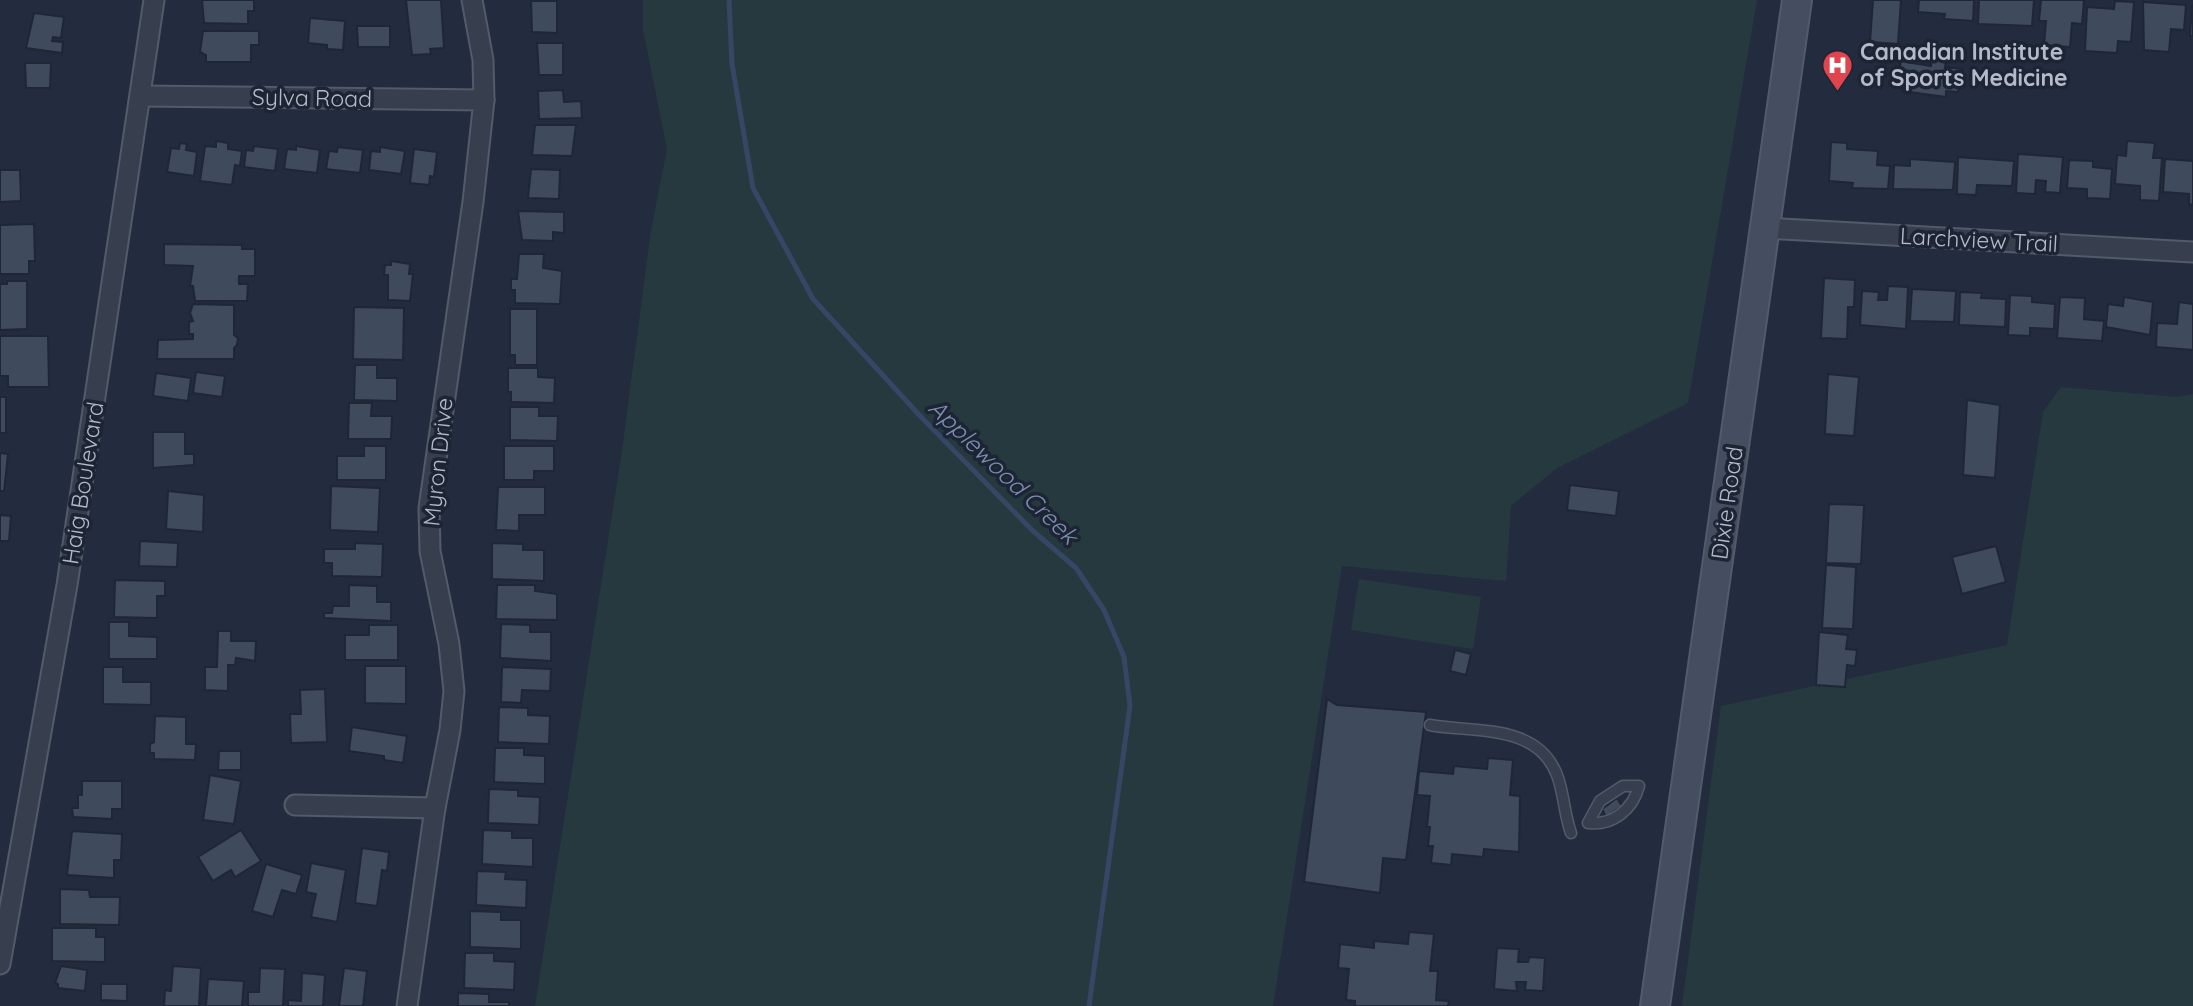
<svg xmlns="http://www.w3.org/2000/svg" width="2193" height="1006" font-family="Quicksand,sans-serif">
<style>
.green{fill:#25393f}
.lines{fill:none;stroke-linecap:round;stroke-linejoin:round}
.stream{stroke:#374665;stroke-width:5}
.building{fill:#3f4a5d;stroke:#1f2635;stroke-width:2}
.service-casing{stroke:#535a69;stroke-width:13}
.minor-casing{stroke:#535a69;stroke-width:23}
.secondary-casing{stroke:#535a69;stroke-width:32}
.service{stroke:#373f4e;stroke-width:10}
.minor{stroke:#373f4e;stroke-width:19}
.secondary{stroke:#454d61;stroke-width:28}
.labels{text-anchor:middle;stroke-width:7;stroke-linejoin:round;paint-order:stroke}
.poi-label{font-size:23px;font-weight:bold;fill:#b3bac9;stroke:#1d2433;text-anchor:start}
.street-label{font-size:23px;fill:#b3bac9;stroke:#1d2433}
.water-label{font-size:24px;font-style:italic;fill:#7b8db1;stroke:#1d2433}
</style>
<rect width="100%" height="100%" fill="#232c3e"/>
<g class="green">
<polygon points="643,0 1757,0 1688,403 1557,468 1511,506 1506,581 1342,566 1273,1006 535,1006 622,451 651,230 667,149 643,29"/>
<polygon points="2061,387 2176,397 2193,394 2193,1006 1682,1006 1721,706 2007,645 2043,412"/>
<polygon points="1359,579 1481,597 1473,649 1351,630"/>
</g>
<g class="lines">
<polyline class="stream" points="729,0 732,64 753,188 813,299 922,418 1033,531 1076,568 1104,610 1124,657 1130,706 1089,1006"/>
</g>
<g class="building">
<polygon points="202,0 254,0 254,11 248,11 248,24 204,23"/>
<polygon points="406,0 441,0 444,48 430,49 431,54 412,55"/>
<polygon points="1873,0 1901,0 1898,44 1870,42"/>
<polygon points="1919,0 1974,0 1973,21 1944,19 1945,14 1918,12"/>
<polygon points="1979,0 2034,0 2032,26 1978,24"/>
<polygon points="2041,0 2084,0 2082,24 2072,23 2070,47 2044,45 2046,21 2039,21"/>
<polygon points="531,1 557,1 557,33 532,32"/>
<polygon points="2115,1 2134,2 2131,42 2118,41 2117,53 2085,51 2087,7 2114,9"/>
<polygon points="2143,2 2186,5 2184,30 2171,29 2169,52 2144,50"/>
<polygon points="2192,5 2193,5 2193,36 2190,36"/>
<polygon points="34,13 64,17 61,38 53,37 52,41 63,42 62,53 26,48"/>
<polygon points="310,18 345,21 343,50 327,49 327,45 308,43"/>
<polygon points="357,26 390,26 390,47 358,47"/>
<polygon points="203,31 259,31 259,45 251,45 251,62 206,62 206,55 200,52"/>
<polygon points="537,43 563,43 563,75 539,75"/>
<polygon points="1932,51 1947,53 1945,67 1963,69 1958,92 1946,91 1946,97 1902,91 1900,61 1931,66"/>
<polygon points="25,63 51,63 50,88 26,88"/>
<polygon points="563,90 564,102 581,101 582,118 539,119 538,91"/>
<polygon points="535,125 576,125 572,156 532,155"/>
<polygon points="216,141 228,143 228,149 242,151 240,166 235,165 232,185 200,181 205,146 216,147"/>
<polygon points="2127,141 2155,143 2153,158 2162,158 2159,201 2140,200 2140,186 2115,184 2117,155 2126,156"/>
<polygon points="1831,142 1847,143 1847,149 1878,151 1877,165 1890,166 1888,189 1852,188 1853,183 1829,181"/>
<polygon points="180,143 187,144 186,150 197,152 194,176 167,172 171,148 179,149"/>
<polygon points="254,146 278,149 275,171 244,167 246,150 253,151"/>
<polygon points="296,146 320,150 317,173 284,169 287,149 296,150"/>
<polygon points="338,147 363,150 360,173 326,169 329,151 337,152"/>
<polygon points="380,147 405,151 401,174 369,170 371,151 380,152"/>
<polygon points="414,149 437,152 434,177 430,176 429,185 410,183"/>
<polygon points="2018,154 2063,157 2060,193 2045,192 2046,181 2036,180 2035,194 2016,193"/>
<polygon points="1958,157 2014,161 2012,186 1977,185 1976,195 1957,194"/>
<polygon points="1910,159 1955,162 1953,190 1893,189 1894,165 1910,166"/>
<polygon points="2165,159 2193,161 2193,205 2189,204 2189,194 2163,192"/>
<polygon points="2069,160 2093,161 2093,167 2112,169 2110,199 2087,198 2087,189 2067,188"/>
<polygon points="531,169 560,170 559,199 528,198"/>
<polygon points="0,170 20,170 21,201 0,202"/>
<polygon points="518,211 564,212 564,233 553,232 553,241 522,240"/>
<polygon points="34,224 35,261 29,261 29,274 0,274 0,225"/>
<polygon points="164,244 242,245 242,249 255,249 255,276 239,276 239,284 248,284 247,301 195,301 193,286 190,286 193,266 164,265"/>
<polygon points="519,254 544,254 543,268 562,271 560,304 515,303 515,290 511,290 511,279 517,279"/>
<polygon points="391,261 410,264 409,274 413,274 410,301 388,300 388,275 384,275 385,265 391,265"/>
<polygon points="1824,278 1855,280 1854,307 1848,307 1847,339 1821,338"/>
<polygon points="7,281 27,281 27,329 0,330 0,284 7,284"/>
<polygon points="1888,286 1908,287 1906,329 1860,325 1862,291 1879,292 1878,300 1887,300"/>
<polygon points="1912,289 1956,291 1954,322 1910,321"/>
<polygon points="1960,292 1982,293 1981,298 2006,299 2005,327 1959,325"/>
<polygon points="2010,295 2032,296 2032,302 2055,304 2054,329 2030,328 2030,336 2008,335"/>
<polygon points="2060,297 2085,298 2084,319 2104,321 2102,341 2057,338"/>
<polygon points="2124,297 2153,302 2150,335 2106,327 2108,304 2123,306"/>
<polygon points="2179,302 2193,304 2193,350 2156,347 2157,323 2177,324"/>
<polygon points="193,304 234,305 234,335 238,338 237,345 234,348 234,359 157,359 158,340 193,339 193,334 189,334 189,322 193,321 190,313"/>
<polygon points="354,307 404,308 403,360 353,359"/>
<polygon points="510,309 537,309 537,365 515,365 515,355 510,355"/>
<polygon points="0,336 48,336 49,387 8,387 8,376 0,376"/>
<polygon points="355,365 377,365 377,378 397,378 397,401 354,400"/>
<polygon points="508,368 538,368 538,377 555,378 554,403 511,402 511,392 508,392"/>
<polygon points="196,372 225,376 222,397 193,393"/>
<polygon points="156,373 191,378 188,401 153,396"/>
<polygon points="1828,374 1859,377 1854,436 1825,434"/>
<rect x="0" y="397" width="6" height="36"/>
<polygon points="1967,400 2000,405 1995,478 1963,475"/>
<polygon points="349,403 372,403 371,416 392,416 391,439 348,439"/>
<polygon points="510,407 539,407 539,416 558,416 557,441 510,440"/>
<polygon points="153,432 185,432 185,454 194,454 194,465 153,468"/>
<polygon points="364,446 386,446 386,480 337,480 337,456 364,456"/>
<polygon points="504,446 554,446 554,471 534,471 534,480 504,480"/>
<polygon points="0,453 8,454 4,491 0,491"/>
<polygon points="1570,485 1619,491 1616,516 1567,510"/>
<polygon points="331,486 380,488 378,532 330,530"/>
<polygon points="498,487 545,487 545,515 519,515 519,531 496,530"/>
<polygon points="168,491 204,495 203,532 166,529"/>
<polygon points="1829,504 1864,505 1861,564 1826,563"/>
<polygon points="0,515 11,516 9,541 0,541"/>
<polygon points="140,541 178,543 177,567 139,566"/>
<polygon points="355,543 383,544 382,577 332,576 332,563 324,563 324,549 355,549"/>
<polygon points="492,543 523,544 523,550 544,550 544,581 492,579"/>
<polygon points="1996,546 2006,582 1962,594 1952,557"/>
<polygon points="1826,565 1856,567 1853,629 1822,628"/>
<polygon points="115,580 165,581 165,596 157,596 157,618 114,617"/>
<polygon points="349,585 377,586 377,602 391,602 391,621 324,618 324,613 332,613 333,606 349,606"/>
<polygon points="497,585 535,585 535,591 557,594 557,620 496,619"/>
<polygon points="109,622 129,622 129,636 157,637 157,659 109,659"/>
<polygon points="501,624 530,625 530,632 551,632 551,661 500,658"/>
<polygon points="369,625 398,625 398,660 345,660 345,635 369,635"/>
<polygon points="218,631 231,631 231,641 256,641 255,661 236,658 235,665 228,665 228,691 205,690 205,667 217,667"/>
<polygon points="1819,632 1848,635 1846,649 1857,650 1855,666 1847,665 1845,687 1816,685"/>
<polygon points="1455,650 1471,654 1466,675 1450,671"/>
<polygon points="365,666 406,666 406,704 365,703"/>
<polygon points="103,667 123,667 123,682 151,682 151,705 103,704"/>
<polygon points="502,667 551,669 550,691 522,690 521,703 501,702"/>
<polygon points="325,689 327,742 291,743 290,714 301,714 300,690"/>
<polygon points="1327,699 1337,705 1426,712 1406,860 1383,858 1380,893 1304,882"/>
<polygon points="499,707 528,708 528,715 550,716 549,744 498,742"/>
<polygon points="155,716 186,717 186,744 196,744 195,760 154,759 154,753 150,753 150,744 154,742"/>
<polygon points="352,727 407,736 403,763 384,760 384,756 349,751"/>
<polygon points="495,748 524,748 524,755 545,756 545,784 494,782"/>
<polygon points="219,751 241,751 241,770 218,770"/>
<polygon points="1488,758 1513,760 1510,795 1520,796 1519,852 1484,849 1483,857 1452,854 1451,865 1431,863 1433,846 1428,846 1430,827 1427,827 1430,796 1417,795 1419,771 1453,774 1454,766 1487,769"/>
<polygon points="210,775 241,781 234,824 203,820"/>
<polygon points="82,781 122,781 122,809 112,809 112,819 73,817 72,808 78,808 78,795 82,795"/>
<polygon points="489,789 518,790 518,796 540,797 539,825 488,823"/>
<polygon points="1617,798 1622,806 1606,817 1602,809"/>
<polygon points="241,830 261,861 235,877 231,870 213,881 198,857"/>
<polygon points="483,830 512,831 512,838 533,838 533,867 482,864"/>
<polygon points="72,831 122,834 121,860 114,860 114,878 67,875"/>
<polygon points="362,848 389,852 387,871 382,870 377,906 355,903"/>
<polygon points="311,863 346,870 337,922 311,917 316,894 306,892"/>
<polygon points="266,864 302,875 296,894 282,890 273,917 252,911"/>
<polygon points="477,871 506,872 505,879 527,880 526,908 476,905"/>
<polygon points="60,889 89,890 90,897 120,897 119,925 60,924"/>
<polygon points="470,911 501,912 501,920 521,920 521,949 470,947"/>
<polygon points="52,928 96,928 96,937 105,937 105,962 52,961"/>
<polygon points="1409,932 1434,934 1430,971 1438,971 1436,1000 1449,1001 1448,1006 1355,1006 1355,1001 1346,1000 1349,969 1338,968 1340,944 1374,948 1374,941 1408,944"/>
<polygon points="1497,948 1519,949 1518,962 1528,962 1529,957 1545,958 1543,991 1525,990 1526,982 1516,982 1517,991 1494,989"/>
<polygon points="465,953 494,953 494,961 515,962 514,990 464,988"/>
<polygon points="61,966 87,970 85,991 58,988 58,984 55,983"/>
<polygon points="173,966 201,968 199,1006 164,1006 165,990 171,991"/>
<polygon points="260,968 285,969 283,1006 248,1006 248,992 259,992"/>
<polygon points="344,968 367,971 363,1006 339,1006"/>
<polygon points="302,973 325,975 323,1006 288,1006 288,1000 301,1001"/>
<polygon points="208,979 244,981 242,1006 206,1006"/>
<polygon points="101,984 127,984 127,1001 101,1000"/>
<polygon points="458,993 489,994 489,1002 509,1002 509,1006 458,1006"/>
</g>
<g class="lines">
<defs>
<g id="service">
<path d="M 1430,725 C 1474,733 1537,723 1557,775 C 1564,793 1564,814 1571,833"/>
<path d="M 1623,786 L 1639,786 C 1633,809 1613,826 1588,823 L 1600,801 Z"/>
</g>
<g id="minor">
<polyline points="141,96 484,100"/>
<polyline points="1764,228 2193,252"/>
<polyline points="295,805 435,808"/>
<polyline points="0,964 67,585 154,0"/>
<polyline points="407,1006 435,808 450,730 454,691 449,644 430,551 429,508 473,202 484,100 483,60 472,0"/>
</g>
<polyline id="secondary" points="1655,1006 1797,0"/>
</defs>
<use href="#service" class="service-casing"/>
<use href="#minor" class="minor-casing"/>
<use href="#secondary" class="secondary-casing"/>
<use href="#service" class="service"/>
<use href="#minor" class="minor"/>
<use href="#secondary" class="secondary"/>
</g>
<defs>
<symbol id="hospital-pin" viewBox="-11 -11 22 30"><path d="M0 17L-7.5 6A9.5 9.5 0 1 1 7.5 6Z" fill="#e0444e" stroke="#1d2433"/><path d="M-5-5h3v3.5h4V-5h3V5h-3V1.5h-4V5h-3Z" fill="#fff"/></symbol>
</defs>
<g fill-rule="evenodd">
<use href="#hospital-pin" x="1820" y="48" width="35" height="47"/>
</g>
<g class="labels">
<g class="poi-label">
<text x="1860" y="60">Canadian Institute<tspan x="1860" dy="26">of Sports Medicine</tspan></text>
</g>
<g class="street-label">
<text transform="translate(312 98) rotate(1)" y="8">Sylva Road</text>
<text transform="translate(1979 240) rotate(3)" y="8">Larchview Trail</text>
<text transform="translate(438 462) rotate(-84)" y="8">Myron Drive</text>
<text transform="translate(83 483) rotate(-81)" y="8">Haig Boulevard</text>
<text transform="translate(1727 503) rotate(-82)" y="8">Dixie Road</text>
</g>
<g class="water-label">
<text transform="translate(1003 472) rotate(44)" y="8">Applewood Creek</text>
</g>
</g>
</svg>
